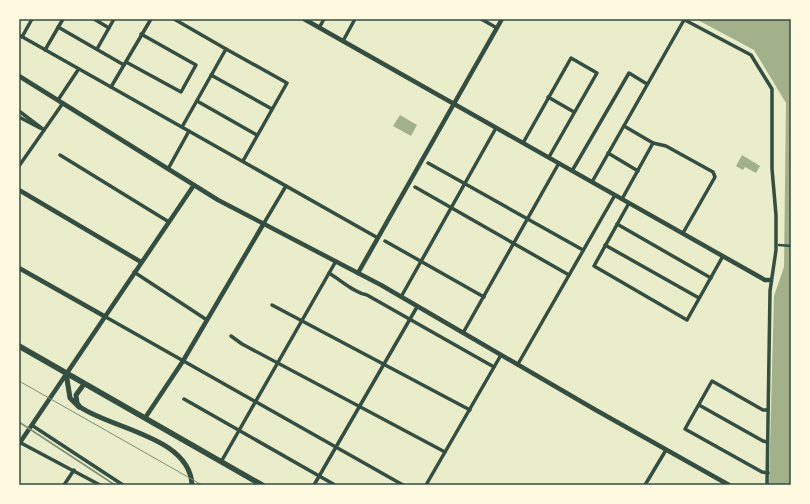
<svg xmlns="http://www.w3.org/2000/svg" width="810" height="504" font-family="'Exo 2',sans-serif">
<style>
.water{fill:#a3b18a}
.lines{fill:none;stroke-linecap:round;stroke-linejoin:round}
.pedestrian{stroke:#344e41;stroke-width:2.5}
.minor{stroke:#344e41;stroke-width:3.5}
.tertiary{stroke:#344e41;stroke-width:4.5}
.secondary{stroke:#344e41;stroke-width:5}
.trunk{stroke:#344e41;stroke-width:5.5}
.tram{stroke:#7c8e77;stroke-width:1}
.rail{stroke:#7c8e77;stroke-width:1.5}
.neatline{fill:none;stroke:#344e41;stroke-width:1.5}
</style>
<rect width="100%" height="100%" fill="#e9edc9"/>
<g class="water">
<polygon points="696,19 791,19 791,485 769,485 774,296 784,267 786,103 754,50"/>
<polygon points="400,115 417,125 411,136 393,126"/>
<polygon points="742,155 760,166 756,173 745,167 743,170 736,166"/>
</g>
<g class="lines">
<polyline class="pedestrian" points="779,245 791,246"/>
<g class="minor">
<polyline points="94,19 109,28"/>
<polyline points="174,19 226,49"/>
<polyline points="481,19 497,28"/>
<polyline points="683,19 751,55 772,89 772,169 776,215 776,250 770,291 767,485"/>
<polyline points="58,27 124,65"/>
<polyline points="319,28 324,19"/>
<polyline points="19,35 378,238"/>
<polyline points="22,37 32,19"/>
<polyline points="343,41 355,19"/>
<polyline points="97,49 114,19"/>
<polyline points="45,50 63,19"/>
<polyline points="126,62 181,92 196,65 141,34"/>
<polyline points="211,75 272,109"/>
<polyline points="111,87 151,19"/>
<polyline points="548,97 574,112"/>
<polyline points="58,100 78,70"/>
<polyline points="197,101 257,135"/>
<polyline points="19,111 44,130"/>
<polyline points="19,117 40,128"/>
<polyline points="624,126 653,143 666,146 713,172 715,177 683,233"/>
<polyline points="182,127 226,49 287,83 243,161"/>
<polyline points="523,143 571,58 597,73 549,157"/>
<polyline points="608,153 638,171"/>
<polyline points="60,155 169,222"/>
<polyline points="428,163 583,250"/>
<polyline points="19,166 63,103"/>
<polyline points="168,169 189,131"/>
<polyline points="572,171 629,73 647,84"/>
<polyline points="592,182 684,20"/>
<polyline points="415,187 569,275"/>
<polyline points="622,199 653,143"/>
<polyline points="629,203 594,266 687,320 723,256"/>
<polyline points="264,223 286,186"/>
<polyline points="617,224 711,278"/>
<polyline points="385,241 484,297"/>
<polyline points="605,245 699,298"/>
<polyline points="134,272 207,320"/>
<path d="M 329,273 C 342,281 353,292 367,295 L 494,367"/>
<polyline points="401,297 496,128"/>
<polyline points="272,305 470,410"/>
<polyline points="104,316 403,485"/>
<polyline points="463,333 559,163"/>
<polyline points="231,336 242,344 445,452"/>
<polyline points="518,364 615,195"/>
<polyline points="184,399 335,485"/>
<polyline points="699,405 763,441 767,442"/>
<polyline points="33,426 123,485"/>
<polyline points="21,443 100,485"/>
<polyline points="221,462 336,261"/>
<polyline points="768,473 762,472 685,429 712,381 763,410 768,410"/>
<polyline points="64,485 74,470"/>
<polyline points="314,485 417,307"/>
<polyline points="426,485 501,355"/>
<polyline points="645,485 666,450"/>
</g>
<g class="tertiary">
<polyline points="304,19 765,280 770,280"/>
<polyline points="19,76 218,200 381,285 594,409 729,485"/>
<polyline points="19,190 141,262"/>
<polyline points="19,268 104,316"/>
<polyline points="358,273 502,19"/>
<polyline points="145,418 183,361 264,223"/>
<polyline points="19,444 194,185"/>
</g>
<g class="secondary">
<polyline points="66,373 70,398 79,407"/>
<path d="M 84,384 L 76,395 L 77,403 L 80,407 C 112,429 190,437 192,485"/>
</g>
<polyline class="trunk" points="19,346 262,485"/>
<polyline class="tram" points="19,381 202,485"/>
<polyline class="rail" points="19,422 115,485"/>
</g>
<rect width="810" height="504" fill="none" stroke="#fefae0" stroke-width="40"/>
<rect x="20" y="20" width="770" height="464" class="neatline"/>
</svg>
